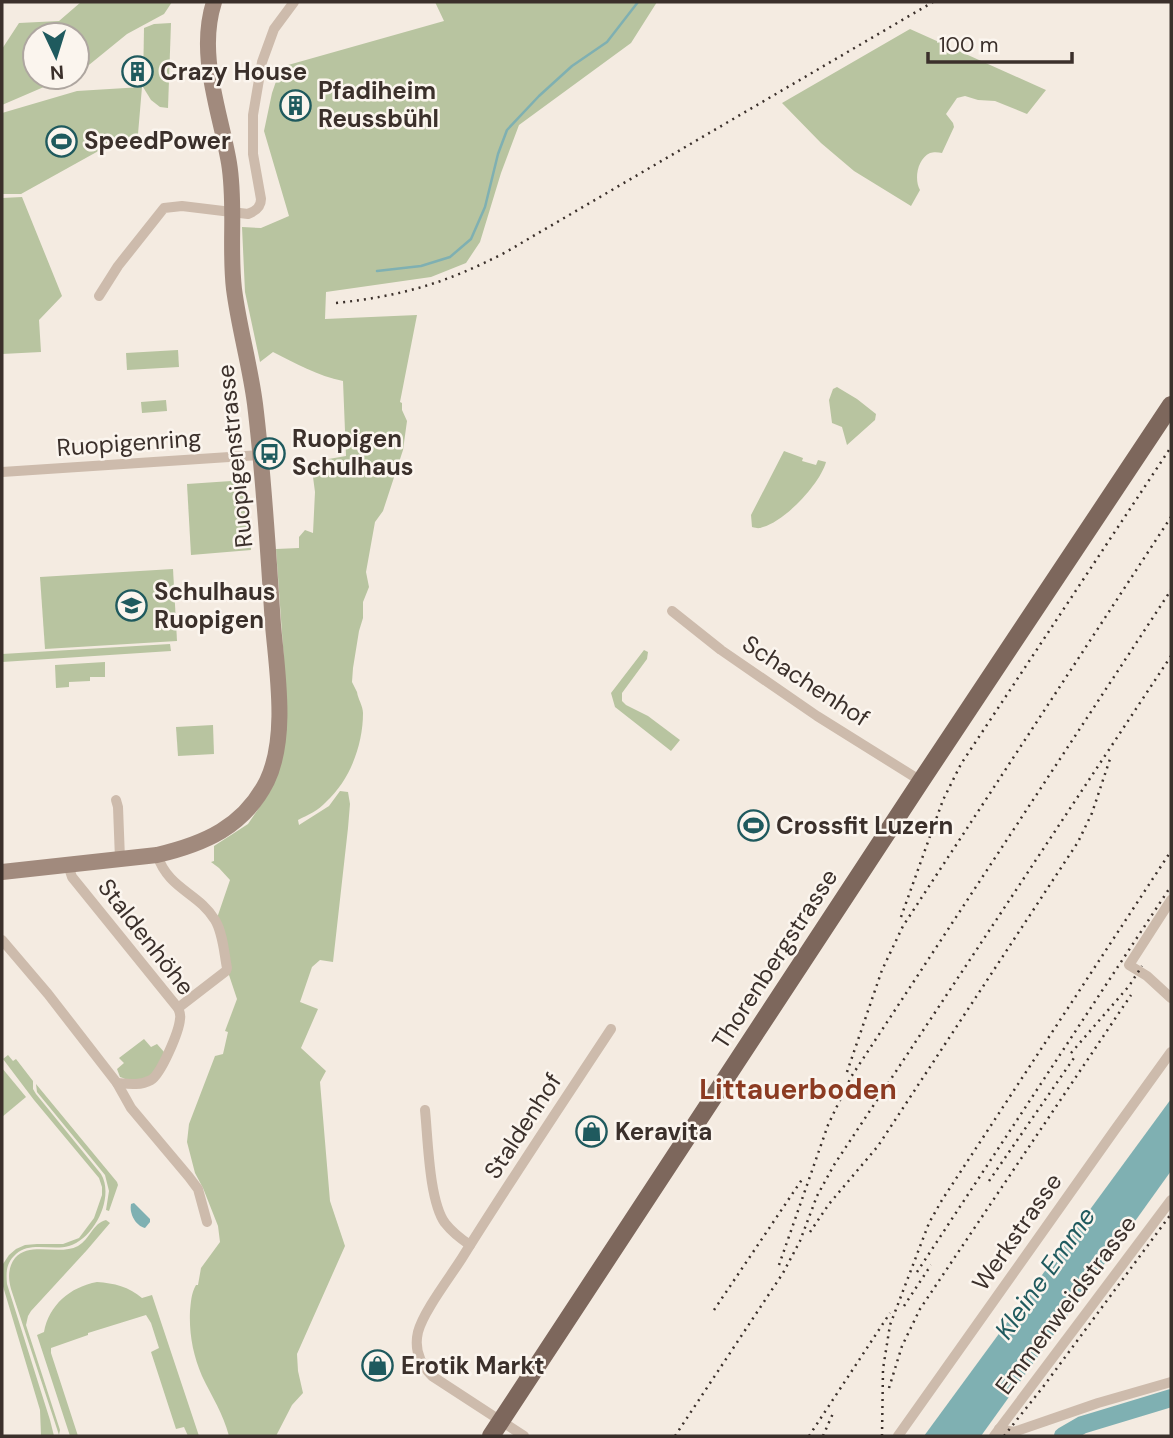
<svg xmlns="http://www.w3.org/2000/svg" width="1173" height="1438" font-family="'DM Sans',sans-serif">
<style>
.green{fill:#b8c4a0}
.water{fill:#7fb0b2}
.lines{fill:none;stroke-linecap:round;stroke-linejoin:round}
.stream{stroke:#7fb0b2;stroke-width:2.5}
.river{stroke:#7fb0b2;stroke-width:18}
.street{stroke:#cdbbac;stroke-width:10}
.secondary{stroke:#a18a7d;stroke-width:16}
.primary{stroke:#7d675c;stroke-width:18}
.rail{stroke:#3b302b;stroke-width:2.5;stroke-dasharray:2 5;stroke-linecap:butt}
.labels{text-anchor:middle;stroke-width:5;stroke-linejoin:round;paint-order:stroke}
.poi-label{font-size:24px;font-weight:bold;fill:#3b302b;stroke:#fbf5ee;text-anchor:start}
.street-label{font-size:24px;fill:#3b302b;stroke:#fbf5ee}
.water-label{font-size:26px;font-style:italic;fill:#1f5a5e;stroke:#fbf5ee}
.quarter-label{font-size:28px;font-weight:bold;fill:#8c3b22;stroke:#fbf5ee}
</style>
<rect width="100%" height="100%" fill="#f4ebe1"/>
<g class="green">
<polygon points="81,2 172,2 164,14 127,34 84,69 77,72 77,35 35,35 35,77 67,77 2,105 2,49 19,23 59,21"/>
<path d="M 435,2 L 657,2 L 631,43 L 519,125 L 501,173 L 480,242 L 466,263 L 431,277 L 326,292 L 325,319 L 417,315 L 400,402 L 402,403 L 402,410 L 407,421 L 403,450 L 383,511 L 375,522 L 366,572 L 369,587 L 363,602 L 363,618 L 359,631 L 353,668 L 352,682 L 357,692 C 358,699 363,706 363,713 C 363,745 350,780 326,802 C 319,810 308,815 298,820 L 299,825 L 329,806 L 340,791 L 348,792 L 350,804 L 348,828 L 333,962 L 320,960 L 312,967 L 300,1002 L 318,1009 L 301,1048 L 326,1071 L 320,1082 L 330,1201 L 345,1246 L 297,1354 L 298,1371 L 303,1393 L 292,1405 L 276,1436 L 229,1436 C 223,1413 212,1397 202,1376 C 193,1355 189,1334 190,1311 C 191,1302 191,1294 196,1285 L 198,1285 L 201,1268 L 220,1242 L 218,1226 L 203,1188 L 195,1173 L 187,1142 L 189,1124 L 215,1056 L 223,1054 L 228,1032 L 225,1031 L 237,999 L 228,972 L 217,918 L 230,880 L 219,868 L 211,862 L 214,861 L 214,846 L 248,824 L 271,790 L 284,661 L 276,549 L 299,548 L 299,537 L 305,530 L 313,533 L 315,492 L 311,462 L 346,456 L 343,381 C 318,376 295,363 273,352 L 260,362 L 245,292 L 242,227 L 261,228 L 289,216 L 264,131 L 272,93 L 281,67 L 444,21 Z"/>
<polygon points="171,23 168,108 160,107 151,100 143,87 144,28 154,24"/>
<path d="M 910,29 L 1046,90 L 1027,114 L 995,101 L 978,100 L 965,96 L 957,98 L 946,114 L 953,123 L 954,127 L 942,153 C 938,152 933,152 930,153 C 917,159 914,180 920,190 L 911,206 L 854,171 L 821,143 L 782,103 Z"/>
<polygon points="142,87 138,134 102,149 21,194 2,194 2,113 77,91"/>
<polygon points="22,197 62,296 39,320 41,352 2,354 2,198"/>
<polygon points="178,350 179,367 127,370 126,353"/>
<polygon points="837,387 857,399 876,414 875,420 847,445 842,427 832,423 829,400 833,389"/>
<polygon points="166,400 167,411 142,413 141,402"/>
<path d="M 784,451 L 803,458 L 802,461 L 816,465 L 818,460 L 826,462 C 820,484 785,521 763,527 C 758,529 757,528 752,527 L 751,515 Z"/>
<polygon points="246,480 251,550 191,555 187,484"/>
<polygon points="173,569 177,641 45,649 40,577"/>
<polygon points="170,644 171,651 2,662 2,654"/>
<polygon points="644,650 648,652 647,659 622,693 622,701 626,705 648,716 680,740 671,751 615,707 611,693"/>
<polygon points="105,662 105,677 90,677 90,681 69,682 69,687 56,688 55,665"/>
<polygon points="213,725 214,754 178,756 176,727"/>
<path d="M 144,1039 L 151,1047 L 157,1044 L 164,1052 C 160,1066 150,1084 132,1081 C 128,1081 124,1078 120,1077 L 117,1069 L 124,1063 L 119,1058 Z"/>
<path d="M 8,1055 L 13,1061 L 16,1059 L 33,1081 L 33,1089 L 36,1094 L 101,1174 C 115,1197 94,1239 69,1246 C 52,1251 30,1241 16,1254 C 6,1263 6,1272 7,1284 L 50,1420 L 54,1436 L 40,1436 L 41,1435 L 40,1410 L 2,1283 L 3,1264 L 9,1255 L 16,1249 L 25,1245 L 37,1244 L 63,1244 L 79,1238 L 94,1218 L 102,1195 L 102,1187 L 99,1178 L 34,1100 L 3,1059 Z"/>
<polygon points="2,1068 26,1097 2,1117"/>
<polygon points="36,1084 117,1182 118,1185 109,1211 106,1210 109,1191 105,1175 37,1092"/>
<path d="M 106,1220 L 110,1223 L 87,1250 L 31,1311 L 28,1316 L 26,1325 L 60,1430 L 59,1435 L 11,1289 C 8,1278 8,1267 15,1258 C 30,1241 59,1256 78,1246 C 90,1239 93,1223 106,1220 Z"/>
<path d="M 97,1282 C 114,1283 129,1287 142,1298 L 152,1295 L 199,1436 L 188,1436 L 184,1427 L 176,1429 L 151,1352 L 159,1348 L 151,1323 L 146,1315 L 88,1333 L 88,1335 L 51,1348 L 51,1353 L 78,1436 L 70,1436 L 37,1335 L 44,1332 C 49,1305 70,1287 97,1282 Z"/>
</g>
<g class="water">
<polygon points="1171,1099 1171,1171 981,1436 924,1436"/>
<path d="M 134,1203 L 150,1219 L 150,1222 L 145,1228 C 136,1226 129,1214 131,1204 Z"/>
</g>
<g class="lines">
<polyline class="stream" points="377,271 421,266 450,257 471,239 485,207 498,154 507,130 539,96 572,66 607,42 638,2"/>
<polyline class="river" points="1063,1436 1082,1425 1171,1398"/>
<g class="street">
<path d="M 99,296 L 118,266 L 164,208 L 182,206 L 248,214 C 256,211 261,207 261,199 L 253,154 L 253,115 L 262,62 L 274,29 L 294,2"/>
<polyline points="2,472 260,455"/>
<polyline points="672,611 721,650 817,716 921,781"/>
<polyline points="116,800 118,807 120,859"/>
<path d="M 157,855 C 169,890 198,892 215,920 C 223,933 224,953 227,968 L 226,971 L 178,1008"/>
<path d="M 68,865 L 72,877 L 178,1008 C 180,1013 181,1014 180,1019 C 179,1032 161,1074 151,1080 C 140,1086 128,1084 117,1083"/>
<polyline points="1171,900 1129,965 1147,976 1171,998"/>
<polyline points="2,940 48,994 117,1083 131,1108 189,1177 198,1189 207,1222"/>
<path d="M 425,1110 C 428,1139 429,1201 445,1223 C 452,1232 461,1239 470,1245"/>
<polyline points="999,1429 1014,1432 1098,1403 1171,1382"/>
<path d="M 524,1436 L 432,1376 C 420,1364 414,1349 418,1332 C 423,1312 450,1277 462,1258 C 510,1181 561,1105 611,1029"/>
<polyline points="898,1436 1114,1131 1171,1052"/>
<polyline points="994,1436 1171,1200"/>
</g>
<path class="secondary" d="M 2,872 L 157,855 C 204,844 244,827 267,781 C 288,737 277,672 273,625 C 268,551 264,477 255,404 C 250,365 239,328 234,289 C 229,247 236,205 229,163 C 220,110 197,55 214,2"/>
<polyline class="primary" points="491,1436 921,781 1171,405"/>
<g class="rail">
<path d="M 336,303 C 402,296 447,283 506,252 L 933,2"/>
<polyline points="901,917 943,800 961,764 1171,447"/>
<polyline points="1071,1053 1129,986 1142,966"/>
<polyline points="847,1072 882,970 903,926 1171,517"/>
<polyline points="989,1181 1076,1055"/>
<polyline points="810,1232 829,1204 878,1146 1078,842 1092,813 1111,756"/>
<polyline points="779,1265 828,1125 851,1077 1171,590"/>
<polyline points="917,1272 1171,886"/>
<polyline points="904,1306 931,1265"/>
<polyline points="714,1310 803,1178"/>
<polyline points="889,1388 902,1346 920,1309 1131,995"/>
<polyline points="675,1436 783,1273 800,1241 817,1196 834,1165 1171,656"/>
<polyline points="809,1436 890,1313"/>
<polyline points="823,1436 834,1411"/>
<polyline points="882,1436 883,1369 890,1325 929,1223 942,1200 1171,851"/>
<polyline points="1004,1436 1043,1387 1171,1214"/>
</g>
</g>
<defs>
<symbol id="building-ring" viewBox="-11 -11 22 22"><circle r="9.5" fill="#fbf5ee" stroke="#1f5a5e" stroke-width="1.5"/><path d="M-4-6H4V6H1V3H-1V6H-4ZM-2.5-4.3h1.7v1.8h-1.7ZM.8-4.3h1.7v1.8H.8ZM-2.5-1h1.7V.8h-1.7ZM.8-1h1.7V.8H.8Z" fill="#1f5a5e"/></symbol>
<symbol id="stadium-ring" viewBox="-11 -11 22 22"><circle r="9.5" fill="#fbf5ee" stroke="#1f5a5e" stroke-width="1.5"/><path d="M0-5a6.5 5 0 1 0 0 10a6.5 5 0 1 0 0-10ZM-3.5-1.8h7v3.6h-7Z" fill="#1f5a5e"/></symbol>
<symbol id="bus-ring" viewBox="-11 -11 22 22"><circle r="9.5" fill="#fbf5ee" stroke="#1f5a5e" stroke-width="1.5"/><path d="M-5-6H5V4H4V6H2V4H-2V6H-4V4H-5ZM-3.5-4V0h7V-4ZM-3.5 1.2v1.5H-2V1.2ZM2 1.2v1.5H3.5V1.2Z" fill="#1f5a5e"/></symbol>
<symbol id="school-ring" viewBox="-11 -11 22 22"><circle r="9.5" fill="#fbf5ee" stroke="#1f5a5e" stroke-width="1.5"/><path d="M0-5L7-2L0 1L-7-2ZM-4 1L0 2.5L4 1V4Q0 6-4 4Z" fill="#1f5a5e"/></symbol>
<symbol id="shop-ring" viewBox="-11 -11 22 22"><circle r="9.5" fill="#fbf5ee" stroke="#1f5a5e" stroke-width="1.5"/><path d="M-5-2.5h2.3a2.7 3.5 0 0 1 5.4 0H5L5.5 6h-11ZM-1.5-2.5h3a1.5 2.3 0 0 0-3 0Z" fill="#1f5a5e"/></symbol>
</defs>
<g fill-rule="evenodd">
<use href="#building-ring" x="120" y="54" width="35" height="35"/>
<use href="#building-ring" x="278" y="88" width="35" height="35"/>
<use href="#stadium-ring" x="44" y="124" width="35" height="35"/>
<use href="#bus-ring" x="252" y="436" width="35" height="35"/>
<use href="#school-ring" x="114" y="588" width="35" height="35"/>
<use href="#stadium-ring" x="736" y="808" width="35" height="35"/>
<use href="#shop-ring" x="574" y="1114" width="35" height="35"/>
<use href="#shop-ring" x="360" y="1348" width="35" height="35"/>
</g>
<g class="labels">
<g class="poi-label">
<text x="160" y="80">Crazy House</text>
<text x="318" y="99">Pfadiheim<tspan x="318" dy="28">Reussbühl</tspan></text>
<text x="84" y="149">SpeedPower</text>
<text x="292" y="447">Ruopigen<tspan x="292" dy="28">Schulhaus</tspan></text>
<text x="154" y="600">Schulhaus<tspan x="154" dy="28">Ruopigen</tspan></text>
<text x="776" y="834">Crossfit Luzern</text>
<text x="615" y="1140">Keravita</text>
<text x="401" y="1374">Erotik Markt</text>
</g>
<g class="street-label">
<text transform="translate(129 443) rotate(-4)" y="8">Ruopigenring</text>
<text transform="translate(235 456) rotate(-96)" y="8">Ruopigenstrasse</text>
<text transform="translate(806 681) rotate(33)" y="8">Schachenhof</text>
<text transform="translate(146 937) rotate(52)" y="8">Staldenhöhe</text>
<text transform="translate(775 959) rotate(-57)" y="8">Thorenbergstrasse</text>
<text transform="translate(523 1126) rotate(-57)" y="8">Staldenhof</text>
<text transform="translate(1017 1232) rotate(-55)" y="8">Werkstrasse</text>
<text transform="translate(1066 1305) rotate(-53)" y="8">Emmenweidstrasse</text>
</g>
<g class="water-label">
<text transform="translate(1045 1273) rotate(-55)" y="9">Kleine Emme</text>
</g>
<g class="quarter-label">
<text x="798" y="1099">Littauerboden</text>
</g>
</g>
<rect width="1173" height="1438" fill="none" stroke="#3b302b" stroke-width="7"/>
<g transform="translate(56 56) rotate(176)"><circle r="33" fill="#fbf5ee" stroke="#aea6a0" stroke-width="2"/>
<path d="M0-5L12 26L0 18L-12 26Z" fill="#1f5a5e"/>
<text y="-10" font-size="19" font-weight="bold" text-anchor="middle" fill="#3b302b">N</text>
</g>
<path d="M928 52v10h144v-10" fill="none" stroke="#3b302b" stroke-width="3.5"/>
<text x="939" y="52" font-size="21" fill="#3b302b" stroke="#fbf5ee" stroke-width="5" paint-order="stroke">100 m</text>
</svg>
